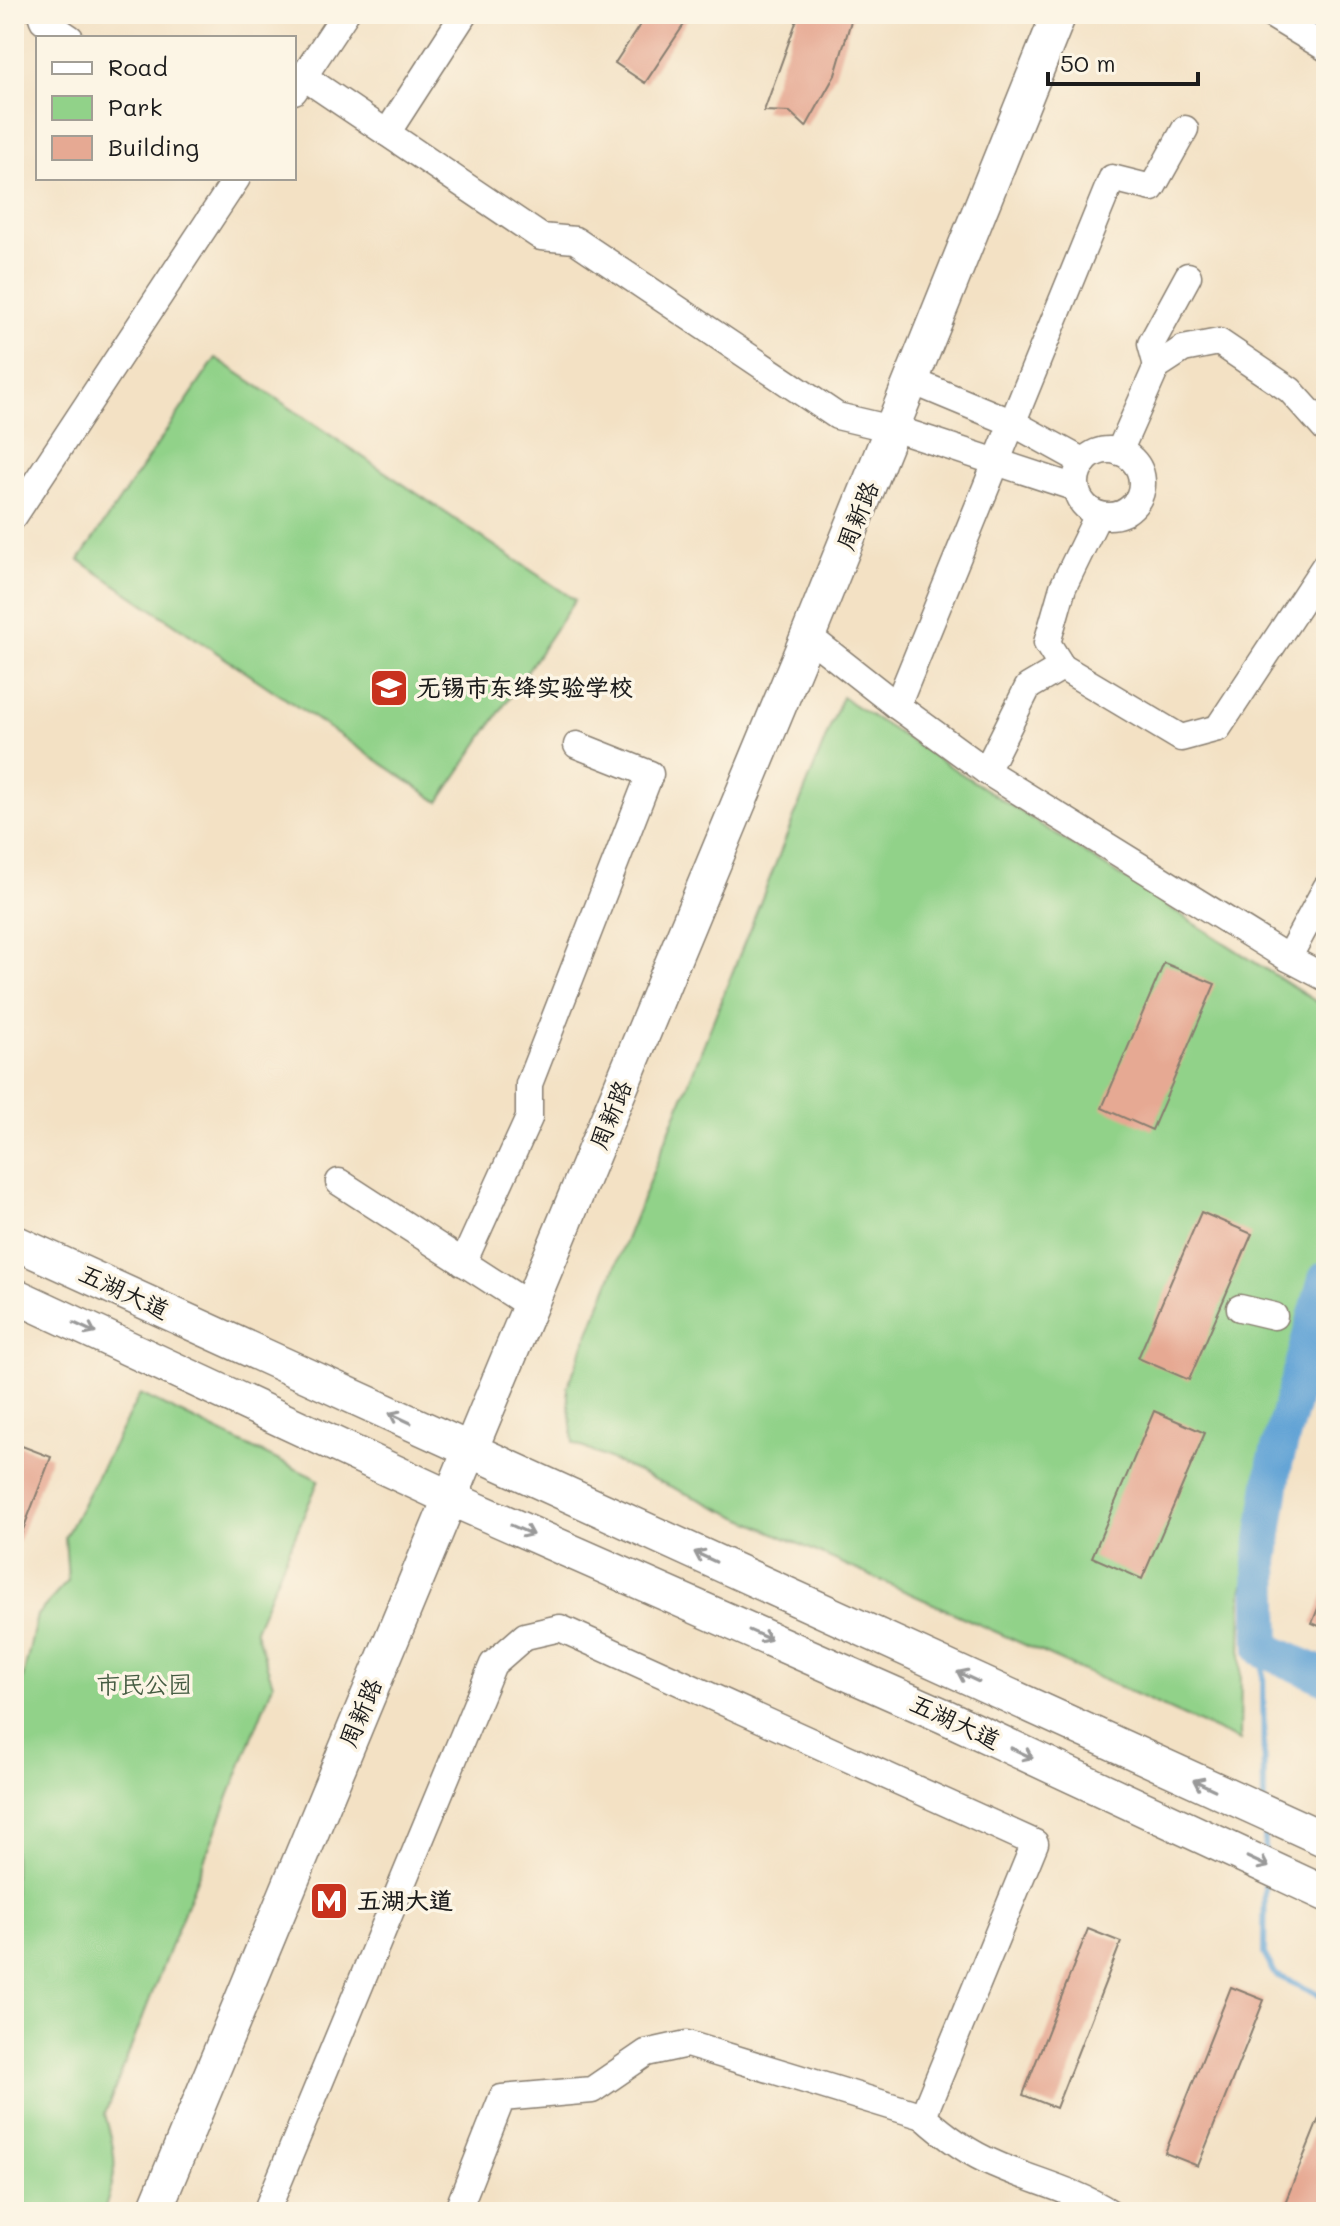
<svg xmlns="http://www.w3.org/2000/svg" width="1340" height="2226" font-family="Mali,'LXGW WenKai TC',sans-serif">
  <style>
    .green { fill: #91d289; stroke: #567752; stroke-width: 2 }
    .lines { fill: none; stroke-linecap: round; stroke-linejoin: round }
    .stream { stroke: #63a4d6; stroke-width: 6 }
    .river { stroke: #63a4d6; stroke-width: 36 }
    .building { fill: #e6a993 }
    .minor-casing { stroke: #887e70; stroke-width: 29 }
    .major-casing { stroke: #887e70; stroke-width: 37 }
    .minor { stroke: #fff; stroke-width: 26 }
    .major { stroke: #fff; stroke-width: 34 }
    .oneway { stroke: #999 }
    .labels { text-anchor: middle; stroke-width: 7; stroke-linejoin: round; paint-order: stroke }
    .street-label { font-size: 24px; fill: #1c1c1c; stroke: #fcf5e5 }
    .poi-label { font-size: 24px; font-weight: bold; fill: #1c1c1c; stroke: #fcf5e5; text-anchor: start }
    .park-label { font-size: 24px; fill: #455c42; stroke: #fcf5e5 }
  </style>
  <rect width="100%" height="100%" fill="#fcf5e5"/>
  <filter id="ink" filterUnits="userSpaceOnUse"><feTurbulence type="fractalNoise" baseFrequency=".0125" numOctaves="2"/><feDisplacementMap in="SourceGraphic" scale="16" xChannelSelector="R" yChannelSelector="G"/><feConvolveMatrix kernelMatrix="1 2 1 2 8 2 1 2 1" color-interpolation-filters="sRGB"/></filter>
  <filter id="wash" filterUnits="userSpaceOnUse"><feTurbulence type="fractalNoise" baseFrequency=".006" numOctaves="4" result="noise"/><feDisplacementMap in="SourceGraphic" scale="32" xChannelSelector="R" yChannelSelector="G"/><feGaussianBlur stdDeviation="1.8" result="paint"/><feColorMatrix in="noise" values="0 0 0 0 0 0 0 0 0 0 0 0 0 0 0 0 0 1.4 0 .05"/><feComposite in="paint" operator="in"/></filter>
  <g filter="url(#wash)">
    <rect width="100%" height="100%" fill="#f3e1c4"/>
    <g class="green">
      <polygon points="216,358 575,600 439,802 79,560"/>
      <polygon points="842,697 1326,1008 1326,1288 1242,1592 1240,1741 573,1443 567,1388"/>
      <path d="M 140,1394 L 319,1480 L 255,1629 L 273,1684 L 105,2114 C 116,2156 120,2171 103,2212 L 41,2212 L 14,2201 L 14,1732 L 16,1709 L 37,1615 L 68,1581 L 65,1537 Z"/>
    </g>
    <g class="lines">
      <g class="stream">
        <polyline points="1263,1649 1264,1801"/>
        <polyline points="1265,1825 1265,1853"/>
        <polyline points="1265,1877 1264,1954 1276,1975 1326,1998"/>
      </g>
      <polyline class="river" points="1326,1279 1275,1463 1261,1561 1263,1649 1326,1677"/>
    </g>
    <g id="blocks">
      <g class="building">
        <polygon points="647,14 691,14 645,83 615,63"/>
        <polygon points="799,14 853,14 835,75 806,127 790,112 764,111"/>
        <polygon points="1164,963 1215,984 1152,1130 1102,1108"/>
        <polygon points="1201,1212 1252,1234 1189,1380 1138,1358"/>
        <polygon points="1154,1411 1205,1433 1142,1579 1092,1557"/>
        <polygon points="14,1443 51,1457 14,1553"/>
        <polygon points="1326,1589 1326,1629 1312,1623"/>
        <polygon points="1088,1929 1121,1942 1056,2108 1023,2095"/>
        <polygon points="1231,1987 1264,2000 1198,2166 1165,2153"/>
        <polygon points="1326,2101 1326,2196 1320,2212 1294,2212 1283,2208"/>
      </g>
    </g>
  </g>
  <g filter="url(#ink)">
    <use href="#blocks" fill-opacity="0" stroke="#887e70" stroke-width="2"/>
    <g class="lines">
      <g class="minor-casing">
        <g id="minor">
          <polyline points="41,14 43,20 70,38"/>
          <polyline points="1270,14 1326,48"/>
          <polyline points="304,77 541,237 575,240 837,416 905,432 1076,488"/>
          <polyline points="294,91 345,14"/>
          <polyline points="387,133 464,14"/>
          <polyline points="1157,366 1151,344 1188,276"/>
          <polyline points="912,381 1013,423 1084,462"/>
          <circle cx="1109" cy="483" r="33"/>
          <polyline points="1119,452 1157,366 1183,349 1219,342 1290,390 1326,430"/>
          <polyline points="14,516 237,178"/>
          <polyline points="808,636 897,706 986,771 1288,958 1326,888"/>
          <polyline points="1062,667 1047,643 1063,587 1098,515"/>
          <polyline points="897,706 1112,178 1152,188 1185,129"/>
          <polyline points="986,771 1028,687 1062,667 1181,738 1218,728 1326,564"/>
          <polyline points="1288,958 1326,978"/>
          <polyline points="339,1182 532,1307"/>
          <polyline points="463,1263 529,1118 529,1084 650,774 577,745"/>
          <polyline points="1240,1308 1274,1316"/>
          <path d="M 266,2212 L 493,1664 L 525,1636 L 560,1628 L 1035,1843 L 923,2116 C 945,2136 968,2153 995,2164 C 1033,2181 1074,2190 1109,2212"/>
          <polyline points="457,2212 502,2098 592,2090 646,2053 687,2044 923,2116"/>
        </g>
      </g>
      <g class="major-casing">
        <g id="major">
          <polyline points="14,1242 1326,1840"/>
          <polyline points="14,1295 461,1503 944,1716 1326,1894"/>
          <polyline points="154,2212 808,636 1059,14"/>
        </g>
      </g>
      <use href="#minor" class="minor"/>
      <use href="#major" class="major"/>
    </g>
    <defs><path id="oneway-shaft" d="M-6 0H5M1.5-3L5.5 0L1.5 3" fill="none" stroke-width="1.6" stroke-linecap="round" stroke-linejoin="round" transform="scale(2)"/></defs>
    <g class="oneway">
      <use href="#oneway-shaft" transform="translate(85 1328) rotate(25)"/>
      <use href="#oneway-shaft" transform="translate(400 1418) rotate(-155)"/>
      <use href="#oneway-shaft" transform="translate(522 1530) rotate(24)"/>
      <use href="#oneway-shaft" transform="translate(705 1557) rotate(-155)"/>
      <use href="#oneway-shaft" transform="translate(760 1635) rotate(24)"/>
      <use href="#oneway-shaft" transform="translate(968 1677) rotate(-155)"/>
      <use href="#oneway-shaft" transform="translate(1022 1753) rotate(25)"/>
      <use href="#oneway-shaft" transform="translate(1204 1785) rotate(-155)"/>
      <use href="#oneway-shaft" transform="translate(1258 1862) rotate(25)"/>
    </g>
  </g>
  <defs>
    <g id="school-square" transform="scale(2)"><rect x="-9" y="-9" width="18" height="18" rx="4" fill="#c8321e" stroke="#fcf5e5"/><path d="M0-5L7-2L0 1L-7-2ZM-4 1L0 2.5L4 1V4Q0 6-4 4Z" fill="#fff"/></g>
    <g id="metro-square" transform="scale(2)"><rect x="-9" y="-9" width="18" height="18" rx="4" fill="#c8321e" stroke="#fcf5e5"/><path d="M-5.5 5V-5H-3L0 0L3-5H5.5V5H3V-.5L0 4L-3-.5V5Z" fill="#fff"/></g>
  </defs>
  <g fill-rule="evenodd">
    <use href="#school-square" x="389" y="688"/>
    <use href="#metro-square" x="329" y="1901"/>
  </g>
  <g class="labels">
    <g class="street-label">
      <text transform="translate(858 516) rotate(-68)" y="8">周新路</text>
      <text transform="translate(611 1115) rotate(-68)" y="8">周新路</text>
      <text transform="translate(124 1292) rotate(25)" y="8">五湖大道</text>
      <text transform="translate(361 1713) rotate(-67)" y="8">周新路</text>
      <text transform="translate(955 1722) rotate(25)" y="8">五湖大道</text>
    </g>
    <g class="poi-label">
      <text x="417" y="696">无锡市东绛实验学校</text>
      <text x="357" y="1909">五湖大道</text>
    </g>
    <g class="park-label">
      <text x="144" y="1693">市民公园</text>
    </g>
  </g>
  <rect width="1340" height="2226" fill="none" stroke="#fcf5e5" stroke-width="48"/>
  <rect x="36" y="36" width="260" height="144" fill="#fcf5e5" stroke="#a29e95" stroke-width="2"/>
  <rect x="52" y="62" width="40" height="12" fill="#ffffff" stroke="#a29e95" stroke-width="2"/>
  <text x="108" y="76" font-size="24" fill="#1c1c1c">Road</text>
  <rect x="52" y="96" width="40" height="24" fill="#91d289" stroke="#a29e95" stroke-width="2"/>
  <text x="108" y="116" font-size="24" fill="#1c1c1c">Park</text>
  <rect x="52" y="136" width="40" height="24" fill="#e6a993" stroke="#a29e95" stroke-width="2"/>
  <text x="108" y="156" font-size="24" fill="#1c1c1c">Building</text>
  <path d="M1048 72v12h150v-12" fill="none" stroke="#1c1c1c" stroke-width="4"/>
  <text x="1060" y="72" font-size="24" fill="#1c1c1c" stroke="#fcf5e5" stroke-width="6" paint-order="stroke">50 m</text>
</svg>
